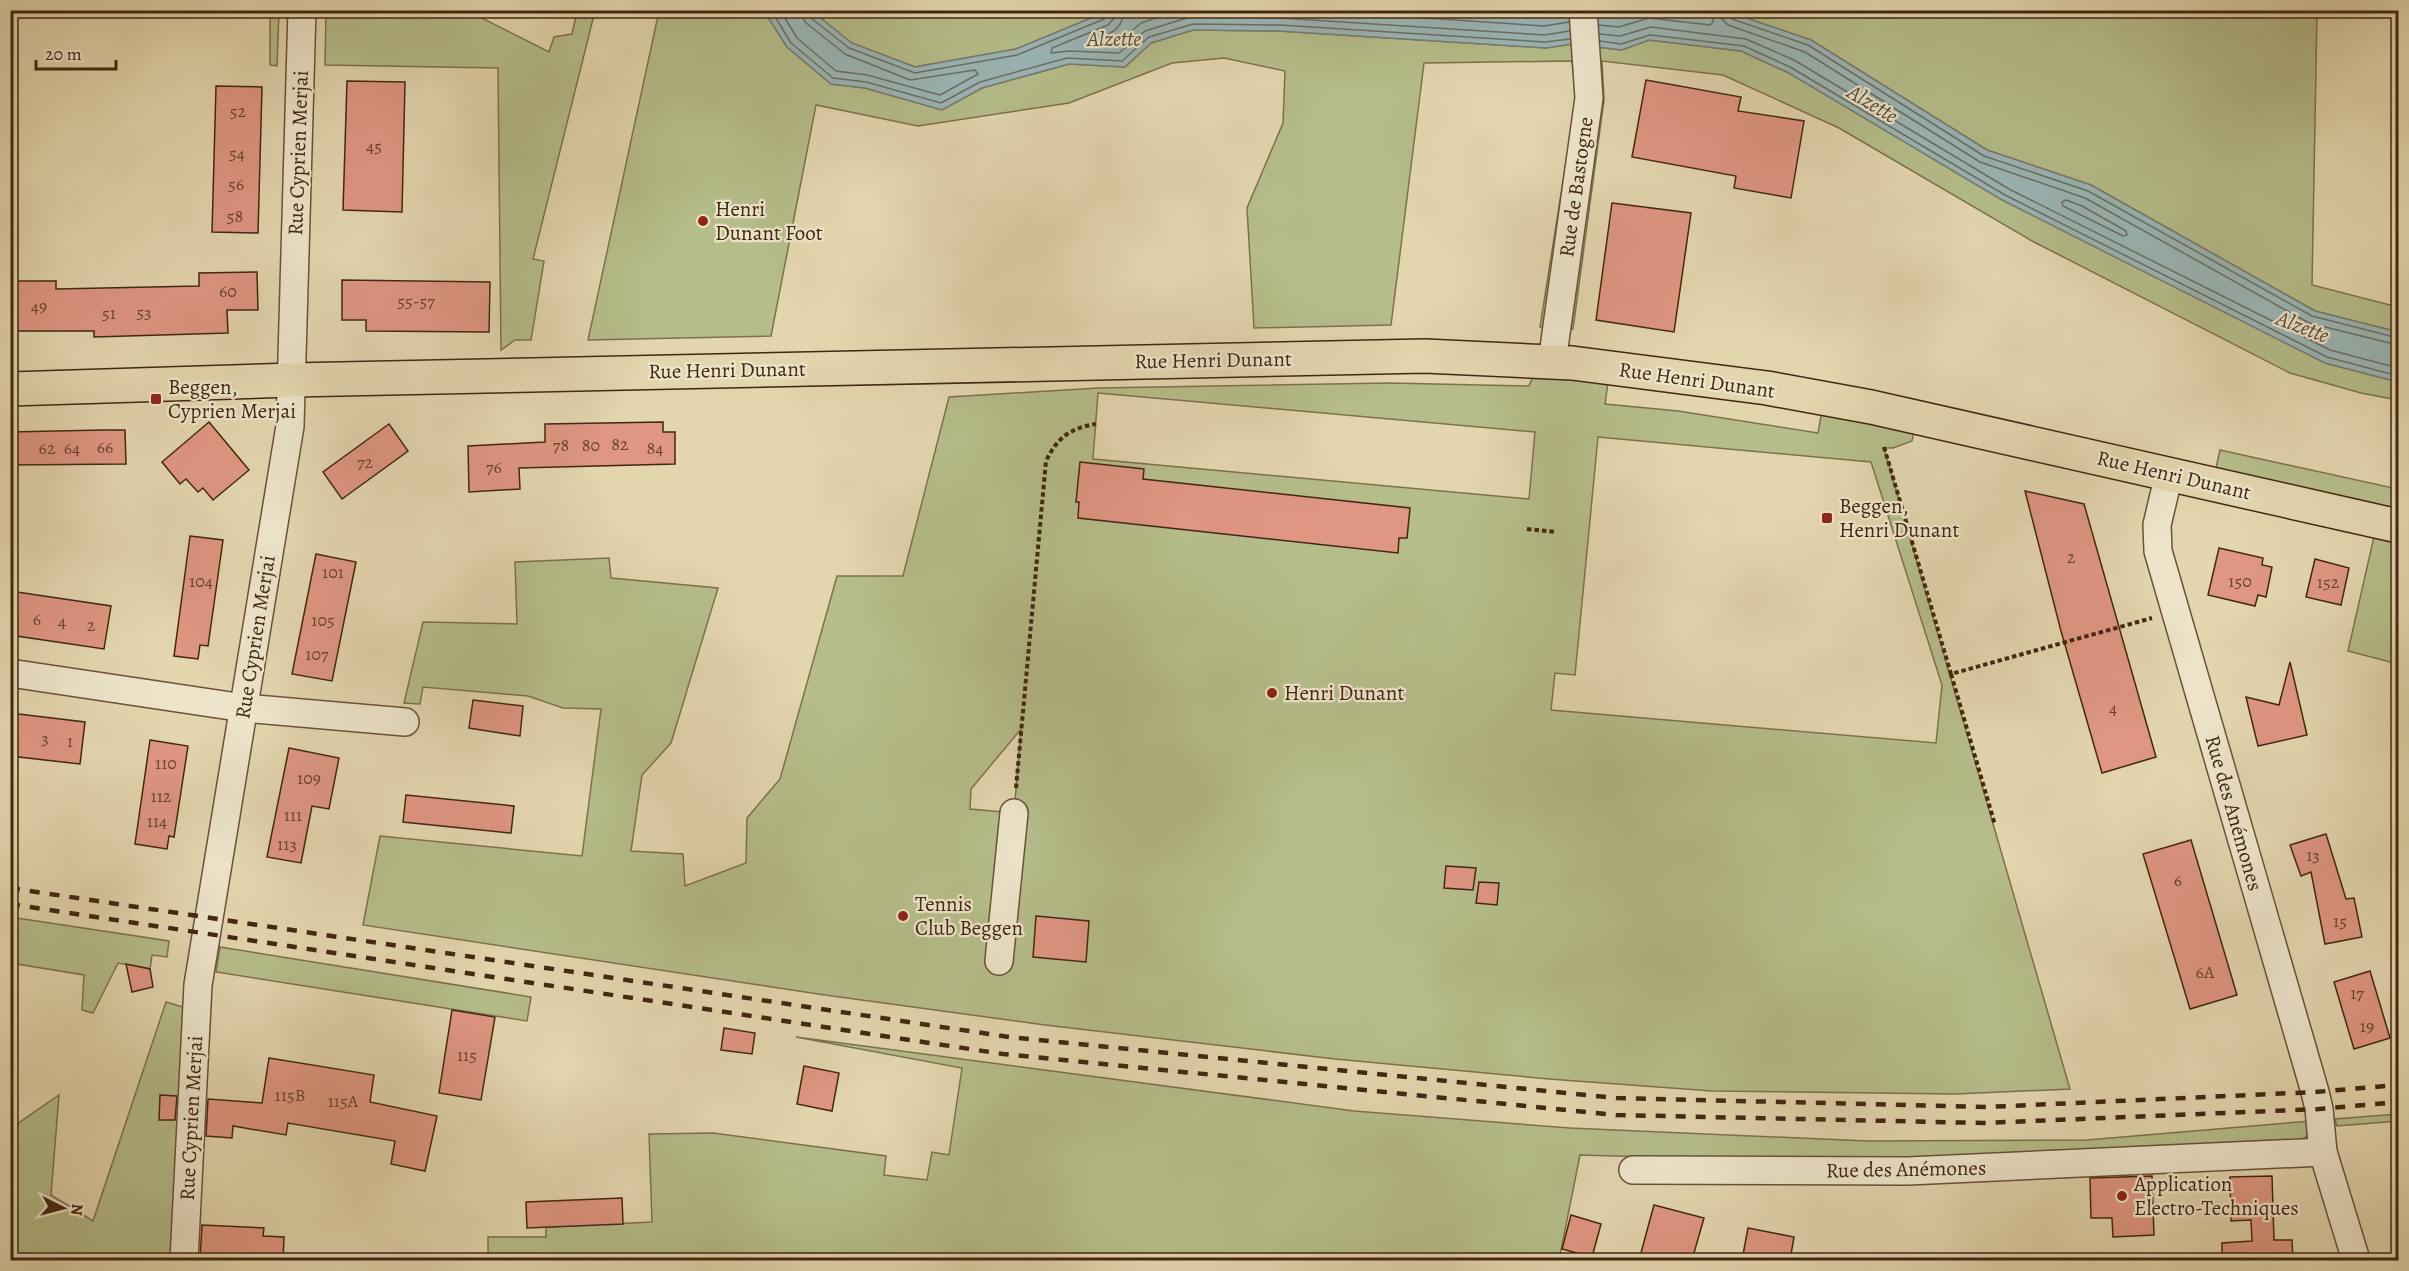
<svg xmlns="http://www.w3.org/2000/svg" width="2409" height="1271" font-family="Alegreya,serif">
  <style>
    .green { fill: #b5bd8a; stroke: #7c724e; stroke-width: 1.5; fill-rule: evenodd }
    .water { fill: #9ab6b6; stroke: #777d74; stroke-width: 1.5 }
    .lines { fill: none; stroke-linecap: round; stroke-linejoin: round }
    .shore { stroke: #6e6e64; stroke-width: 1.5 }
    .building { fill: #df9682; stroke: #422712; stroke-width: 1.5 }
    .minor-casing { stroke: #6a5239; stroke-width: 30 }
    .major-casing { stroke: #422712; stroke-width: 36 }
    .path { stroke: #422712; stroke-width: 4; stroke-dasharray: 4.5 3; stroke-linecap: butt }
    .minor { stroke: #ede4ca; stroke-width: 27 }
    .major { stroke: #e3d5ae; stroke-width: 33 }
    .rail { stroke: #422712; stroke-width: 4.5; stroke-dasharray: 10 10; stroke-linecap: butt }
    .poi-dot { fill: #8f2418; stroke: #ede4ca; stroke-width: 2 }
    .labels { text-anchor: middle; stroke-width: 4.5; stroke-linejoin: round; paint-order: stroke }
    .number-label { font-size: 18px; fill: #69432e }
    .street-label { font-size: 21px; fill: #422712; stroke: #ede4ca }
    .poi-label { font-size: 21px; fill: #422712; stroke: #ede4ca; text-anchor: start }
    .water-label { font-size: 22px; font-style: italic; fill: #584b3b; stroke: #ede4ca }
  </style>
  <rect width="100%" height="100%" fill="#e3d5ae"/>
  <filter id="stains"><feTurbulence type="fractalNoise" baseFrequency=".00333" numOctaves="4"/><feColorMatrix values="0 0 0 0 .2 0 0 0 0 .09 0 0 0 0 .02 0 0 0 .5 -.17"/></filter>
  <radialGradient id="worn" r=".72"><stop offset=".6" stop-color="#630" stop-opacity="0"/><stop offset="1" stop-color="#630" stop-opacity=".3"/></radialGradient>
  <g class="green">
    <polygon points="764,10 787,47 831,84 865,88 942,110 982,88 1069,64 1125,67 1151,43 1193,30 1279,31 1546,48 1572,44 1621,50 1649,40 1741,51 1787,72 2325,363 2398,382 2398,400 2361,393 2290,373 2034,242 1839,128 1723,75 1602,61 1604,100 1573,329 1540,327 1576,99 1572,61 1424,63 1391,325 1254,328 1247,208 1283,123 1285,71 1224,58 1172,63 1069,103 918,126 816,105 771,336 588,340 659,11"/>
    <polygon points="270,11 279,11 277,66 270,65"/>
    <polygon points="326,11 468,11 549,52 554,37 572,34 577,11 595,11 533,259 544,261 531,340 515,340 501,350 498,68 325,65"/>
    <polygon points="812,11 1108,11 1016,49 915,67 851,43"/>
    <polygon points="1726,11 2317,11 2312,285 2398,307 2398,332 2315,311 2091,185 1987,150 1811,40"/>
    <path d="M 1539,362 L 1610,368 L 1605,404 L 1678,411 L 1818,433 L 1824,399 L 1917,418 L 1912,441 L 1893,448 L 1884,448 L 2070,1089 L 1955,1094 L 1712,1091 L 1549,1079 L 1335,1059 L 1045,1025 L 825,995 L 363,925 L 380,836 L 582,856 L 601,709 L 563,708 L 528,696 L 423,687 L 420,704 L 404,703 L 423,622 L 517,624 L 515,562 L 609,558 L 611,578 L 718,588 L 671,743 L 642,775 L 631,851 L 683,854 L 685,886 L 746,863 L 747,818 L 780,779 L 837,576 L 903,576 L 949,397 L 1098,388 L 1390,383 L 1529,386 ZM 1098,393 L 1535,432 L 1529,499 L 1093,459 ZM 1598,437 L 1871,462 L 1942,685 L 1936,743 L 1551,710 L 1555,673 L 1575,675 ZM 1021,729 L 1014,813 L 970,809 L 971,789 Z"/>
    <polygon points="2220,450 2398,489 2398,664 2348,651 2381,506 2216,468"/>
    <polygon points="10,917 169,941 167,957 152,955 150,969 118,963 93,1013 82,1010 84,975 11,963"/>
    <polygon points="220,947 531,997 527,1021 216,972"/>
    <polygon points="166,1002 183,1007 172,1260 11,1260 10,1129 59,1095 51,1195 93,1221"/>
    <polygon points="796,1037 1354,1111 1570,1128 1867,1141 2087,1140 2311,1121 2308,1135 2298,1142 1863,1163 1580,1155 1559,1260 488,1260 488,1237 546,1237 546,1227 652,1222 649,1134 713,1133 886,1156 884,1175 927,1180 932,1152 949,1155 962,1068"/>
    <polygon points="2398,1114 2398,1121 2337,1126 2335,1119"/>
  </g>
  <polygon class="water" points="764,11 812,11 852,43 915,67 1016,49 1108,11 1726,11 1811,40 1987,150 2091,185 2315,311 2398,332 2398,382 2325,363 2002,200 1787,72 1741,51 1649,40 1622,50 1572,44 1546,48 1279,31 1193,30 1151,43 1125,67 1069,64 982,88 942,110 865,88 831,84 787,47"/>
  <g class="lines">
    <g class="shore">
      <polyline points="771,10 791,43 833,78 866,82 941,103 980,82 1067,58 1122,61 1149,37 1193,24 1280,25 1545,42 1570,39"/>
      <polyline points="780,10 797,38 836,71 867,75 940,95 978,74 975,70 910,80 845,54 805,22 801,10"/>
      <polyline points="809,10 811,18 849,48 915,73 1017,55 1104,19 1108,10"/>
      <polyline points="1115,10 1114,18 1108,25 1052,48 1051,53 1069,51 1119,53 1145,31 1193,16 1280,18 1545,35 1569,31"/>
      <path d="M 1124,10 C 1123,27 1114,32 1100,38 L 1100,43 L 1116,44 L 1141,23 L 1179,10"/>
      <polyline points="1305,10 1544,26 1569,22"/>
      <polyline points="1720,10 1722,19 1728,25 1805,52 1980,162 2085,198 2309,323 2398,345"/>
      <polyline points="1728,10 1728,16 1732,19 1808,45 1984,156 2088,191 2312,316 2398,338"/>
      <polyline points="1599,25 1619,27 1649,18 1710,25 1713,22 1711,10"/>
      <polyline points="1600,34 1620,36 1651,27 1746,39 1794,60 2009,189 2330,350 2398,368"/>
      <polyline points="1600,41 1621,44 1650,35 1744,46 1790,67 2005,195 2327,357 2398,376"/>
      <polygon points="2066,200 2082,206 2126,231 2127,235 2123,236 2063,206 2062,202"/>
    </g>
  </g>
  <g class="building">
    <polygon points="1646,80 1741,97 1738,111 1804,121 1791,198 1734,188 1736,176 1632,157"/>
    <polygon points="347,81 405,82 402,212 343,210"/>
    <polygon points="216,86 262,87 258,233 212,232"/>
    <polygon points="1612,203 1691,213 1674,332 1596,320"/>
    <polygon points="257,272 258,310 227,310 228,333 94,337 94,331 10,331 10,281 56,281 56,289 199,286 199,273"/>
    <polygon points="342,280 490,282 489,332 366,331 366,320 342,320"/>
    <polygon points="209,422 249,470 213,500 203,488 198,492 186,479 180,484 162,462"/>
    <polygon points="663,422 663,432 675,432 675,464 519,468 520,489 469,492 468,446 545,442 545,424"/>
    <polygon points="389,424 408,451 342,499 323,472"/>
    <polygon points="103,430 125,430 126,464 10,465 10,432"/>
    <polygon points="1080,462 1144,469 1143,479 1410,508 1407,538 1399,538 1398,553 1078,518 1079,502 1076,502"/>
    <polygon points="2025,491 2084,504 2156,757 2102,773 2061,631"/>
    <polygon points="190,536 223,540 208,646 200,645 198,659 174,656"/>
    <polygon points="2219,548 2263,558 2262,565 2272,567 2266,597 2258,595 2255,606 2208,595"/>
    <polygon points="316,554 356,562 332,681 292,674"/>
    <polygon points="2315,559 2349,568 2341,605 2306,597"/>
    <polygon points="10,591 111,606 104,649 10,635"/>
    <polygon points="2290,662 2307,735 2258,746 2246,697 2279,705"/>
    <polygon points="473,700 523,706 520,736 469,728"/>
    <polygon points="10,713 85,722 80,764 10,756"/>
    <polygon points="150,740 188,746 174,837 169,836 167,849 135,844"/>
    <polygon points="289,748 339,758 329,809 312,806 301,863 267,857"/>
    <polygon points="406,795 514,806 511,833 403,822"/>
    <polygon points="2326,834 2346,899 2354,898 2362,937 2325,944 2311,872 2301,876 2290,845"/>
    <polygon points="2191,840 2237,995 2190,1009 2143,854"/>
    <polygon points="1446,866 1476,868 1473,890 1444,888"/>
    <polygon points="1479,882 1499,883 1497,905 1476,903"/>
    <polygon points="1036,916 1089,921 1086,962 1033,957"/>
    <polygon points="126,964 150,969 153,987 132,992"/>
    <polygon points="2370,971 2390,1038 2354,1049 2334,982"/>
    <polygon points="452,1010 495,1017 481,1100 439,1093"/>
    <polygon points="724,1028 755,1033 752,1054 721,1050"/>
    <polygon points="269,1058 374,1075 370,1102 437,1116 425,1171 391,1164 395,1141 288,1123 286,1135 233,1126 232,1138 206,1136 208,1099 262,1103"/>
    <polygon points="804,1066 839,1073 832,1111 797,1104"/>
    <polygon points="160,1095 177,1096 175,1120 159,1120"/>
    <polygon points="2152,1176 2154,1235 2113,1237 2112,1218 2091,1218 2090,1178"/>
    <polygon points="2272,1176 2274,1240 2292,1240 2293,1260 2222,1260 2222,1243 2252,1241 2251,1220 2231,1221 2230,1177"/>
    <polygon points="622,1198 623,1224 527,1228 526,1202"/>
    <polygon points="1654,1205 1704,1218 1692,1260 1639,1260"/>
    <polygon points="1571,1215 1601,1224 1592,1257 1562,1249"/>
    <polygon points="202,1225 264,1228 263,1236 284,1237 283,1260 200,1260"/>
    <polygon points="1748,1228 1794,1237 1790,1260 1742,1260"/>
  </g>
  <g class="lines">
    <g class="minor-casing">
      <g id="minor">
        <polyline points="1552,362 1589,98 1583,10"/>
        <polyline points="2169,474 2157,525 2158,551 2315,1092 2319,1109 2323,1152 2356,1260"/>
        <polyline points="10,673 244,708 405,722"/>
        <polyline points="999,961 1014,813"/>
        <polyline points="1633,1170 1908,1171 2323,1152"/>
        <polyline points="184,1260 198,985 290,426 302,10"/>
      </g>
    </g>
    <g class="major-casing">
      <polyline id="major" points="10,389 292,380 1425,356 1572,363 1767,388 1871,407 2398,526"/>
    </g>
    <g class="path">
      <polyline points="1884,447 1951,674 2152,618"/>
      <polyline points="1527,529 1556,532"/>
      <polyline points="1951,674 1995,825"/>
      <path d="M 1016,788 L 1046,461 C 1057,438 1070,428 1096,424"/>
    </g>
    <use href="#minor" class="minor"/>
    <use href="#major" class="major"/>
    <g class="rail">
      <polyline points="10,888 1009,1037 1617,1098 1987,1107 2315,1092 2398,1085"/>
      <polyline points="10,904 1003,1054 1616,1115 1984,1123 2319,1109 2398,1102"/>
    </g>
  </g>
  <g class="poi-dot">
    <circle cx="703" cy="221" r="6"/>
    <rect x="150" y="393" width="12" height="12" rx="3"/>
    <rect x="1821" y="512" width="12" height="12" rx="3"/>
    <circle cx="1272" cy="693" r="6"/>
    <circle cx="903" cy="916" r="6"/>
    <circle cx="2122" cy="1196" r="6"/>
  </g>
  <g class="labels">
    <g class="number-label">
      <text x="238" y="117">52</text>
      <text x="374" y="152">45</text>
      <text x="237" y="159">54</text>
      <text x="236" y="190">56</text>
      <text x="235" y="222">58</text>
      <text x="228" y="297">60</text>
      <text x="416" y="307">55-57</text>
      <text x="39" y="312">49</text>
      <text x="144" y="318">53</text>
      <text x="109" y="319">51</text>
      <text x="620" y="450">82</text>
      <text x="561" y="451">78</text>
      <text x="591" y="451">80</text>
      <text x="105" y="453">66</text>
      <text x="47" y="454">62</text>
      <text x="72" y="454">64</text>
      <text x="655" y="454">84</text>
      <text x="365" y="468">72</text>
      <text x="494" y="473">76</text>
      <text x="2071" y="563">2</text>
      <text x="333" y="578">101</text>
      <text x="201" y="587">104</text>
      <text x="2240" y="587">150</text>
      <text x="2328" y="588">152</text>
      <text x="37" y="625">6</text>
      <text x="323" y="626">105</text>
      <text x="62" y="627">4</text>
      <text x="91" y="631">2</text>
      <text x="317" y="660">107</text>
      <text x="2113" y="714">4</text>
      <text x="45" y="744">3</text>
      <text x="70" y="747">1</text>
      <text x="166" y="769">110</text>
      <text x="309" y="784">109</text>
      <text x="161" y="802">112</text>
      <text x="293" y="821">111</text>
      <text x="157" y="827">114</text>
      <text x="287" y="850">113</text>
      <text x="2313" y="861">13</text>
      <text x="2178" y="886">6</text>
      <text x="2340" y="927">15</text>
      <text x="2205" y="978">6A</text>
      <text x="2357" y="999">17</text>
      <text x="2367" y="1032">19</text>
      <text x="467" y="1061">115</text>
      <text x="290" y="1101">115B</text>
      <text x="343" y="1107">115A</text>
    </g>
    <g class="street-label">
      <text transform="translate(298 153) rotate(-88)" y="7">Rue Cyprien Merjai</text>
      <text transform="translate(1576 187) rotate(-82)" y="7">Rue de Bastogne</text>
      <text transform="translate(1213 360) rotate(-1)" y="7">Rue Henri Dunant</text>
      <text transform="translate(727 370) rotate(-1)" y="7">Rue Henri Dunant</text>
      <text transform="translate(1697 380) rotate(8)" y="7">Rue Henri Dunant</text>
      <text transform="translate(2174 475) rotate(13)" y="7">Rue Henri Dunant</text>
      <text transform="translate(255 637) rotate(-81)" y="7">Rue Cyprien Merjai</text>
      <text transform="translate(2234 813) rotate(74)" y="7">Rue des Anémones</text>
      <text transform="translate(191 1118) rotate(-87)" y="7">Rue Cyprien Merjai</text>
      <text transform="translate(1906 1169) rotate(-1)" y="7">Rue des Anémones</text>
    </g>
    <g class="poi-label">
      <text x="715" y="216">Henri<tspan x="715" dy="24">Dunant Foot</tspan></text>
      <text x="168" y="394">Beggen,<tspan x="168" dy="24">Cyprien Merjai</tspan></text>
      <text x="1839" y="513">Beggen,<tspan x="1839" dy="24">Henri Dunant</tspan></text>
      <text x="1284" y="700">Henri Dunant</text>
      <text x="915" y="911">Tennis<tspan x="915" dy="24">Club Beggen</tspan></text>
      <text x="2134" y="1191">Application<tspan x="2134" dy="24">Electro-Techniques</tspan></text>
    </g>
    <g class="water-label">
      <text x="1114" y="46">Alzette</text>
      <text transform="translate(1873 103) rotate(31)" y="8">Alzette</text>
      <text transform="translate(2303 326) rotate(21)" y="8">Alzette</text>
    </g>
  </g>
  <rect width="2409" height="1271" fill="none" stroke="#e3d5ae" stroke-width="36"/>
  <rect x="12" y="12" width="2385" height="1247" fill="none" stroke="#422712" stroke-width="3"/>
  <rect x="18" y="18" width="2373" height="1235" fill="none" stroke="#422712" stroke-width="1.5"/>
  <g transform="translate(63 1208) rotate(96)" stroke="#ede4ca" stroke-width="4.5" paint-order="stroke">
  <path d="M0-4.5L10 22L0 15L-10 22Z" fill="#422712"/>
  <text y="-9" font-size="16" font-weight="bold" text-anchor="middle" fill="#422712">N</text>
  </g>
  <path d="M36 60v9h80v-9" fill="none" stroke="#422712" stroke-width="3"/>
  <text x="45" y="60" font-size="18" fill="#422712" stroke="#ede4ca" stroke-width="4.5" paint-order="stroke">20 m</text>
  <rect width="100%" height="100%" filter="url(#stains)"/>
  <rect width="100%" height="100%" fill="url(#worn)"/>
</svg>
